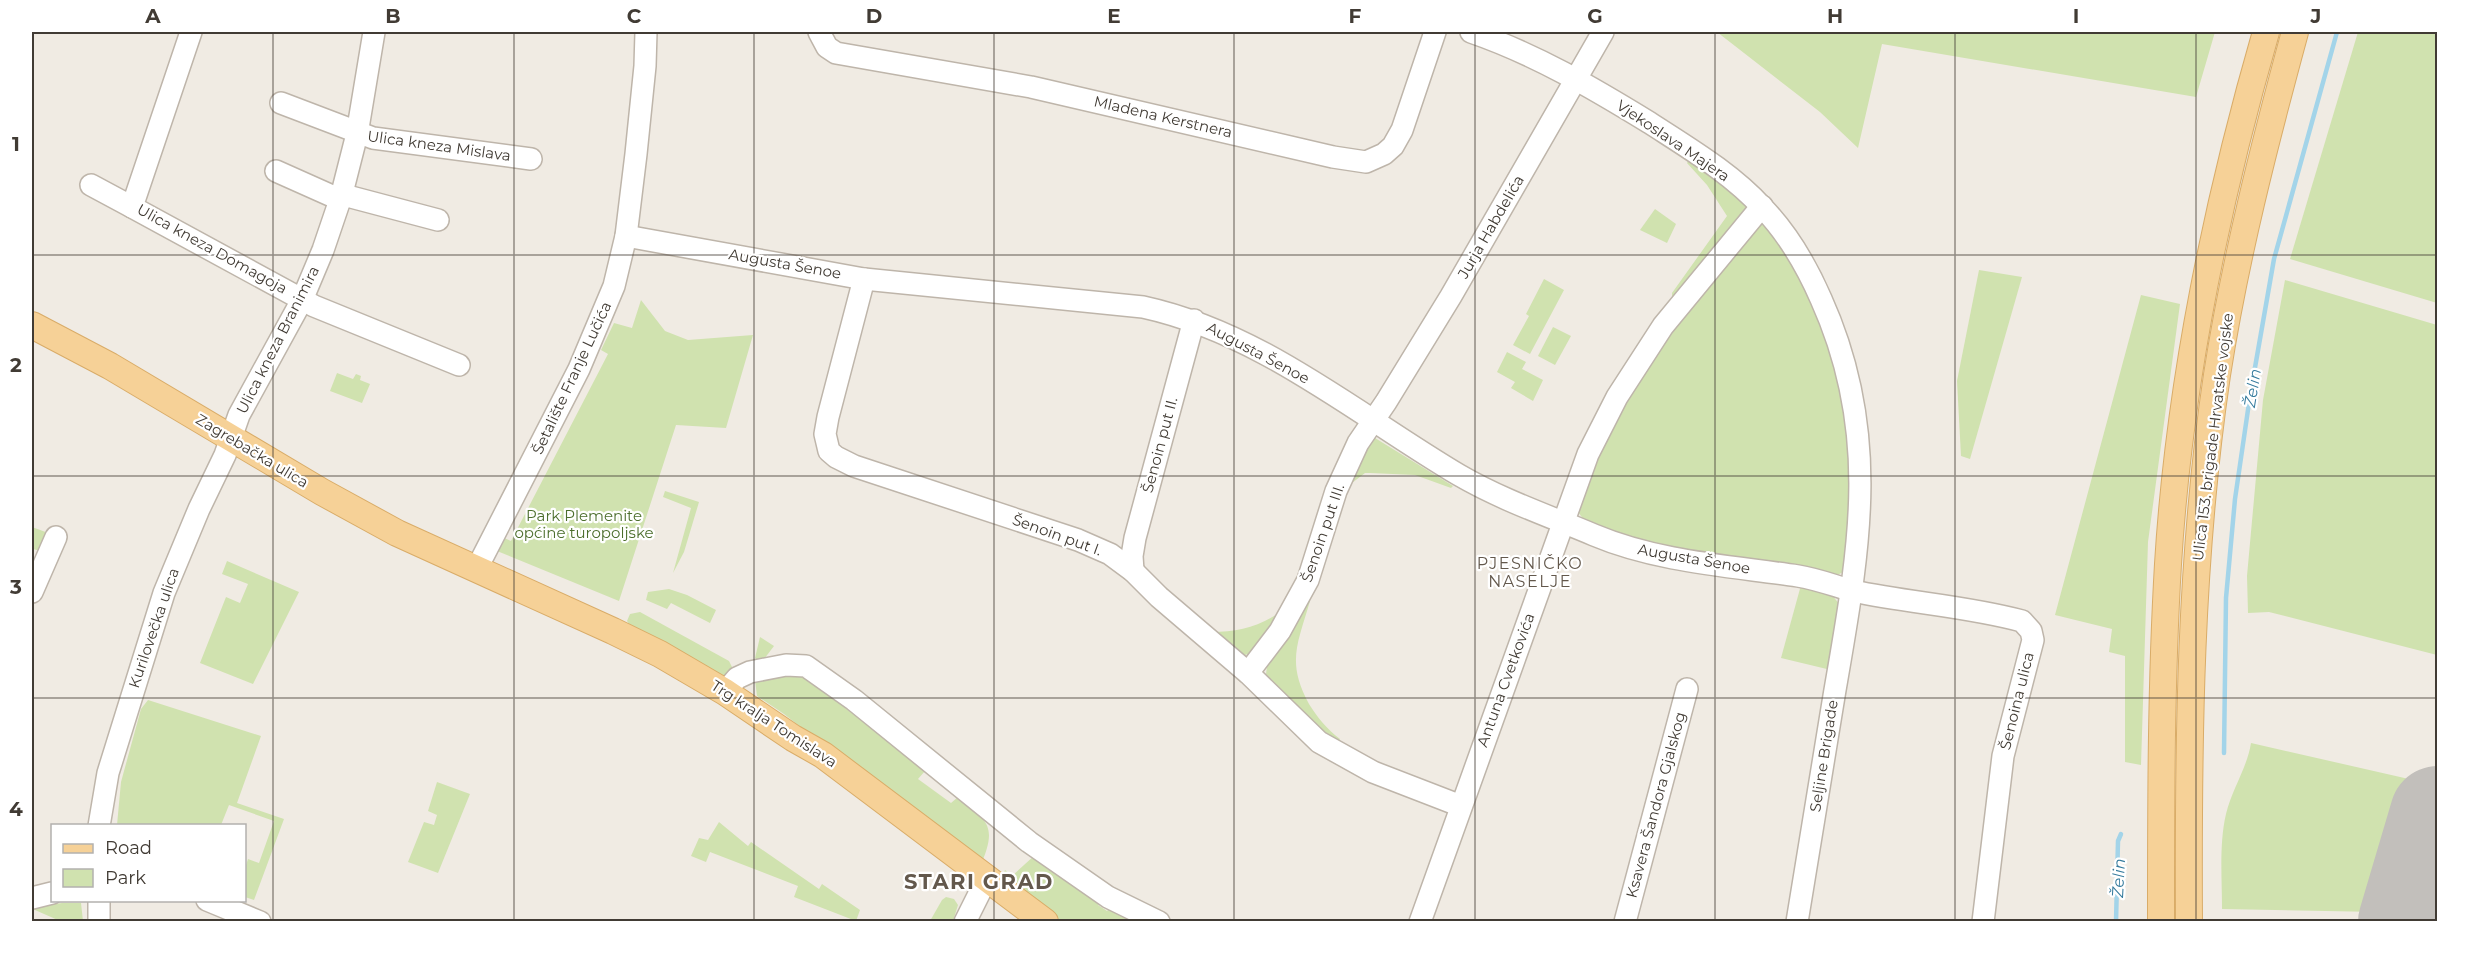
<svg xmlns="http://www.w3.org/2000/svg" width="2469" height="953" font-family="Montserrat,sans-serif">
  <style>
    .green { fill: #d0e2af }
    .lines { fill: none; stroke-linecap: round; stroke-linejoin: round }
    .stream { stroke: #a3d4e9; stroke-width: 4.5 }
    .runway { stroke: #c2bfbb; stroke-width: 96 }
    .minor-casing { stroke: #beb5aa; stroke-width: 24 }
    .major-casing { stroke: #d9ac68; stroke-width: 28 }
    .minor { stroke: #fff; stroke-width: 21 }
    .major { stroke: #f6d197; stroke-width: 26 }
    .grid { fill: none; stroke: #413b34; stroke-width: 1.5; stroke-opacity: 0.55 }
    .labels { text-anchor: middle; stroke-width: 4.5; stroke-linejoin: round; paint-order: stroke }
    .street-label { font-size: 15px; fill: #413b34; stroke: #fff }
    .park-label { font-size: 15px; fill: #4c6e2d; stroke: #fff }
    .water-label { font-size: 16px; font-style: italic; fill: #357b9d; stroke: #fff }
    .neighbourhood-label { font-size: 16px; letter-spacing: 1.5px; fill: #63584c; stroke: #fff }
    .district-label { font-size: 21px; font-weight: bold; letter-spacing: 1.5px; fill: #63584c; stroke: #fff }
    .neatline { fill: none; stroke: #413b34; stroke-width: 2 }
    .grid-label { font-size: 20px; text-anchor: middle; font-weight: bold; fill: #413b34 }
  </style>
  <rect width="100%" height="100%" fill="#f0ebe3"/>
  <g class="green">
    <polygon points="1717,32 2215,32 2196,97 1882,44 1858,148 1820,112"/>
    <polygon points="2358,32 2437,33 2437,303 2290,259"/>
    <polygon points="1693,154 1747,206 1747,209 1677,299 1672,297 1672,293 1727,216 1707,185 1687,163"/>
    <polygon points="1655,209 1676,224 1667,243 1640,230"/>
    <polygon points="1761,220 1798,266 1838,368 1854,483 1843,572 1834,577 1646,545 1587,524 1578,512 1603,436 1657,348"/>
    <polygon points="1979,270 2022,277 1970,459 1961,456 1957,381"/>
    <polygon points="1544,279 1564,290 1530,354 1513,345 1529,316 1526,314"/>
    <polygon points="2285,280 2437,325 2437,655 2269,612 2248,613 2247,576 2263,400"/>
    <polygon points="2141,295 2180,304 2148,542 2141,765 2125,762 2125,656 2109,652 2112,629 2055,615"/>
    <polygon points="641,300 665,331 688,340 753,335 726,428 676,425 619,601 497,551 504,538 511,541 608,354 601,350 614,323 632,328"/>
    <polygon points="1553,327 1571,336 1555,365 1538,356"/>
    <polygon points="1507,352 1526,362 1522,369 1543,380 1533,401 1511,388 1515,382 1497,372"/>
    <polygon points="337,373 353,379 356,374 361,376 360,380 370,384 362,403 330,391"/>
    <polygon points="1375,438 1453,486 1451,488 1415,475 1370,473 1365,473 1348,486 1370,441"/>
    <polygon points="665,491 699,502 684,552 673,573 691,508 663,497"/>
    <polygon points="32,527 51,534 44,552 33,549 32,551"/>
    <polygon points="227,561 299,592 253,684 200,663 226,597 240,603 248,584 222,574"/>
    <polygon points="1801,585 1832,595 1840,605 1831,670 1781,658"/>
    <polygon points="669,589 687,595 716,610 710,623 671,603 667,609 646,600 648,592"/>
    <path d="M 1307,599 L 1310,601 C 1298,643 1286,662 1309,704 C 1317,717 1327,729 1340,739 L 1335,746 L 1266,674 L 1268,659 Z"/>
    <polygon points="640,612 729,661 734,671 730,675 720,676 629,624 627,621 630,614"/>
    <path d="M 1279,613 L 1254,652 L 1242,656 L 1211,632 C 1237,632 1257,627 1279,613 Z"/>
    <polygon points="760,637 774,646 761,663 755,658"/>
    <path d="M 785,676 L 802,676 L 810,680 L 925,771 L 918,779 L 951,803 L 958,797 C 990,822 997,827 980,867 L 784,714 L 757,696 L 755,680 Z"/>
    <polygon points="148,700 261,736 237,803 284,819 254,900 245,897 245,868 248,859 259,863 274,821 229,805 221,825 117,825 121,782 141,709"/>
    <path d="M 2251,743 L 2422,782 L 2378,912 L 2222,909 C 2222,878 2219,844 2226,814 C 2232,789 2247,768 2251,743 Z"/>
    <polygon points="437,782 470,794 438,873 408,862 424,822 434,825 437,815 428,811"/>
    <polygon points="719,822 748,846 751,842 819,889 822,884 860,910 856,921 794,897 798,886 710,852 706,862 691,856 699,838 708,840"/>
    <polygon points="1035,855 1101,901 1098,905 1107,911 1111,907 1136,921 1052,921 1002,877 1005,870 1012,876"/>
    <polygon points="946,897 954,899 958,905 953,921 930,921 942,900"/>
    <polygon points="62,903 81,903 83,921 60,921 35,910 34,907"/>
  </g>
  <g class="lines">
    <g class="stream">
      <polyline points="2224,753 2226,598 2235,499 2250,396 2274,259 2337,32"/>
      <polyline points="2116,922 2118,841 2121,834"/>
    </g>
    <polyline class="runway" points="2406,922 2438,814"/>
    <g class="minor-casing">
      <g id="minor">
        <polyline points="191,32 132,207 314,306 459,365"/>
        <polyline points="819,32 827,47 836,53 1031,87 1333,157 1366,162 1384,154 1393,146 1402,130 1435,32"/>
        <path d="M 1471,32 C 1535,54 1593,88 1650,123 C 1690,149 1731,173 1763,208 C 1788,234 1807,267 1821,299 C 1883,436 1858,555 1834,696 C 1822,771 1809,846 1797,922"/>
        <polyline points="281,103 373,138 531,159"/>
        <polyline points="276,171 332,196 351,197 438,220"/>
        <polyline points="91,185 132,207"/>
        <path d="M 626,236 L 864,279 L 1143,307 C 1262,333 1356,414 1459,475 C 1502,500 1549,516 1594,535 C 1658,562 1731,566 1798,576 C 1817,579 1835,586 1853,591 C 1909,603 1967,606 2022,621 L 2031,631 L 2033,640 L 2003,756 L 1983,922"/>
        <polyline points="864,279 828,417 825,434 829,451 836,457 854,466 1078,540 1110,554 1133,571 1159,597 1248,673 1319,742 1373,772 1461,806"/>
        <polyline points="476,570 579,369 614,286 626,236 636,154 645,66 646,32"/>
        <polyline points="1133,571 1132,556 1135,538 1194,320"/>
        <polyline points="32,592 56,537"/>
        <polyline points="1248,673 1280,631 1308,580 1336,491 1358,443 1386,402 1451,296 1603,32"/>
        <polyline points="725,692 737,678 750,672 786,665 806,666 854,700 1029,842 1108,897 1159,922"/>
        <polyline points="99,826 108,773 164,593 199,509 225,455 239,415 302,300 323,250 341,197 357,134 374,32"/>
        <polyline points="32,898 52,893"/>
        <polyline points="207,900 260,922"/>
        <polyline points="99,922 99,900"/>
        <polyline points="965,922 987,878"/>
        <polyline points="1420,922 1588,454 1617,397 1663,326 1762,206"/>
        <polyline points="1625,922 1687,689"/>
      </g>
    </g>
    <g class="major-casing">
      <g id="major">
        <polyline points="32,325 110,366 322,492 397,533 613,631 660,654 725,692 793,738 823,755 1045,922"/>
        <path d="M 2161,922 C 2161,803 2161,683 2168,564 C 2179,384 2216,205 2266,32"/>
        <path d="M 2189,922 C 2188,739 2190,556 2217,375 C 2235,259 2264,146 2295,32"/>
      </g>
    </g>
    <use href="#minor" class="minor"/>
    <use href="#major" class="major"/>
  </g>
  <path class="grid" d="M 273,32 L 273,922M 514,32 L 514,922M 754,32 L 754,922M 994,32 L 994,922M 1234,32 L 1234,922M 1475,32 L 1475,922M 1715,32 L 1715,922M 1955,32 L 1955,922M 2196,32 L 2196,922M 32,255 L 2438,255M 32,476 L 2438,476M 32,698 L 2438,698"/>
  <g class="labels">
    <g class="street-label">
      <text transform="translate(1163 117) rotate(13)" y="5">Mladena Kerstnera</text>
      <text transform="translate(1673 141) rotate(34)" y="5">Vjekoslava Majera</text>
      <text transform="translate(439 146) rotate(8)" y="5">Ulica kneza Mislava</text>
      <text transform="translate(1491 227) rotate(-60)" y="5">Jurja Habdelića</text>
      <text transform="translate(212 249) rotate(29)" y="5">Ulica kneza Domagoja</text>
      <text transform="translate(785 264) rotate(10)" y="5">Augusta Šenoe</text>
      <text transform="translate(278 340) rotate(-63)" y="5">Ulica kneza Branimira</text>
      <text transform="translate(1258 353) rotate(28)" y="5">Augusta Šenoe</text>
      <text transform="translate(572 378) rotate(-65)" y="5">Šetalište Franje Lučića</text>
      <text transform="translate(2213 437) rotate(-83)" y="5">Ulica 153. brigade Hrvatske vojske</text>
      <text transform="translate(1160 445) rotate(-75)" y="5">Šenoin put II.</text>
      <text transform="translate(252 451) rotate(31)" y="5">Zagrebačka ulica</text>
      <text transform="translate(1323 533) rotate(-71)" y="5">Šenoin put III.</text>
      <text transform="translate(1057 535) rotate(20)" y="5">Šenoin put I.</text>
      <text transform="translate(1694 559) rotate(10)" y="5">Augusta Šenoe</text>
      <text transform="translate(154 628) rotate(-71)" y="5">Kurilovečka ulica</text>
      <text transform="translate(1506 680) rotate(-70)" y="5">Antuna Cvetkovića</text>
      <text transform="translate(2017 701) rotate(-76)" y="5">Šenoina ulica</text>
      <text transform="translate(774 724) rotate(33)" y="5">Trg kralja Tomislava</text>
      <text transform="translate(1824 756) rotate(-81)" y="5">Seljine Brigade</text>
      <text transform="translate(1656 805) rotate(-75)" y="5">Ksavera Šandora Gjalskog</text>
    </g>
    <g class="park-label">
      <text x="584" y="521">Park Plemenite<tspan x="584" dy="17">općine turopoljske</tspan></text>
    </g>
    <g class="water-label">
      <text transform="translate(2252 388) rotate(-81)" y="6">Želin</text>
      <text transform="translate(2118 878) rotate(-87)" y="6">Želin</text>
    </g>
    <g class="neighbourhood-label">
      <text x="1530" y="569">PJESNIČKO<tspan x="1530" dy="18">NASELJE</tspan></text>
    </g>
    <g class="district-label">
      <text x="979" y="889">STARI GRAD</text>
    </g>
  </g>
  <rect width="2469" height="953" fill="none" stroke="#ffffff" stroke-width="66"/>
  <rect x="51" y="824" width="195" height="78" fill="#ffffff" stroke="#b3b1ae" stroke-width="1.5"/>
  <rect x="63" y="844" width="30" height="9" fill="#f6d197" stroke="#b3b1ae" stroke-width="1.5"/>
  <text x="105" y="854" font-size="18" fill="#413b34">Road</text>
  <rect x="63" y="869" width="30" height="18" fill="#d0e2af" stroke="#b3b1ae" stroke-width="1.5"/>
  <text x="105" y="884" font-size="18" fill="#413b34">Park</text>
  <rect x="33" y="33" width="2403" height="887" class="neatline"/>
  <g class="grid-label">
    <text x="153" y="23">A</text>
    <text x="393" y="23">B</text>
    <text x="634" y="23">C</text>
    <text x="874" y="23">D</text>
    <text x="1114" y="23">E</text>
    <text x="1355" y="23">F</text>
    <text x="1595" y="23">G</text>
    <text x="1835" y="23">H</text>
    <text x="2076" y="23">I</text>
    <text x="2316" y="23">J</text>
    <text x="16" y="151">1</text>
    <text x="16" y="372">2</text>
    <text x="16" y="594">3</text>
    <text x="16" y="816">4</text>
  </g>
</svg>
